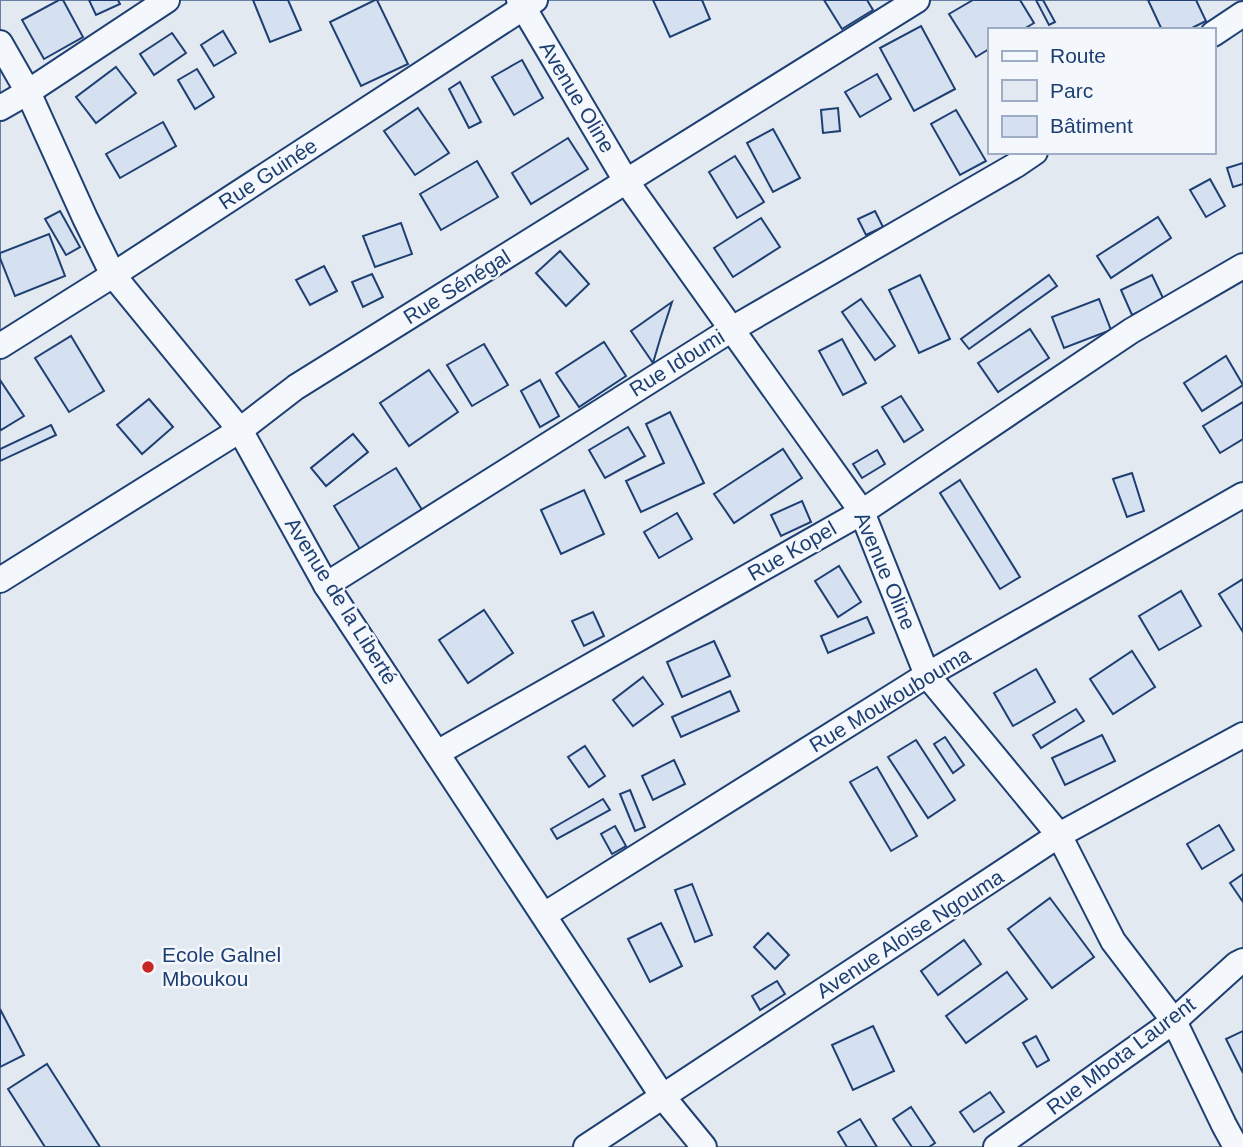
<svg xmlns="http://www.w3.org/2000/svg" width="1243" height="1147" font-family="Arial,sans-serif">
  <style>
    .green { fill: #e3e9f0; stroke: #687fa3; stroke-width: 2; fill-rule: evenodd }
    .building { fill: #d5e0f0; stroke: #1d3f73; stroke-width: 2 }
    .lines { fill: none; stroke-linecap: round; stroke-linejoin: round }
    .minor-casing { stroke: #1d3f73; stroke-width: 28 }
    .minor { stroke: #f4f7fb; stroke-width: 24 }
    .poi-dot { fill: #c62828; stroke: #f4f7fb; stroke-width: 2.5 }
    .labels { text-anchor: middle; stroke-width: 5; stroke-linejoin: round; paint-order: stroke }
    .street-label { font-size: 21px; fill: #1d3f73; stroke: #f4f7fb }
    .poi-label { font-size: 21px; fill: #1d3f73; stroke: #f4f7fb; text-anchor: start }
  </style>
  <rect width="100%" height="100%" fill="#f4f7fb"/>
  <path class="green" d="M 0,0 L 1243,0 L 1243,1147 L 0,1147 ZM 989,30 L 1213,30 L 1213,152 L 989,152 Z"/>
  <g class="building">
    <polygon points="59,0 63,0 83,37 44,59 22,20"/>
    <polygon points="89,0 118,0 120,4 96,15"/>
    <polygon points="253,0 288,0 301,30 270,42"/>
    <polygon points="375,0 377,0 408,64 361,86 330,22"/>
    <polygon points="653,0 702,0 710,19 670,37"/>
    <polygon points="824,0 867,0 873,10 842,29"/>
    <polygon points="973,0 1020,0 1034,23 1022,30 989,30 989,49 976,57 949,14"/>
    <polygon points="1036,0 1043,0 1055,22 1049,25"/>
    <polygon points="1148,0 1196,0 1206,21 1188,30 1162,30"/>
    <polygon points="921,26 955,89 914,111 880,48"/>
    <polygon points="223,31 236,53 214,66 201,45"/>
    <polygon points="172,33 186,53 154,75 140,54"/>
    <polygon points="522,60 543,98 514,115 492,77"/>
    <polygon points="116,67 136,93 96,123 76,97"/>
    <polygon points="197,69 214,97 195,109 178,80"/>
    <polygon points="877,74 891,99 860,117 845,92"/>
    <polygon points="460,82 481,122 469,128 449,89"/>
    <polygon points="418,108 449,153 415,175 384,131"/>
    <polygon points="838,108 840,131 823,133 821,110"/>
    <polygon points="956,110 986,161 960,175 931,124"/>
    <polygon points="163,122 176,146 120,178 106,154"/>
    <polygon points="773,129 800,178 773,192 747,143"/>
    <polygon points="568,138 588,169 531,204 512,173"/>
    <polygon points="735,156 764,202 737,218 709,172"/>
    <polygon points="477,161 498,197 441,230 420,194"/>
    <polygon points="1243,163 1243,184 1233,187 1227,168"/>
    <polygon points="1210,179 1225,206 1206,217 1190,190"/>
    <polygon points="60,211 80,247 66,255 45,219"/>
    <polygon points="875,211 883,227 866,235 858,219"/>
    <polygon points="1158,217 1171,238 1111,278 1097,256"/>
    <polygon points="761,218 780,247 733,277 714,248"/>
    <polygon points="401,223 412,254 375,267 363,236"/>
    <polygon points="49,234 65,276 15,296 0,258 0,253"/>
    <polygon points="560,251 589,284 566,306 536,273"/>
    <polygon points="324,266 337,291 310,305 296,280"/>
    <polygon points="372,274 383,297 363,307 352,282"/>
    <polygon points="920,275 950,339 919,353 889,290"/>
    <polygon points="1049,275 1057,286 969,349 961,339"/>
    <polygon points="1152,275 1164,300 1132,315 1121,290"/>
    <polygon points="861,299 895,346 875,360 842,312"/>
    <polygon points="1099,299 1111,330 1064,348 1052,317"/>
    <polygon points="672,302 661,336 653,363 631,331"/>
    <polygon points="1030,329 1049,358 998,392 978,363"/>
    <polygon points="71,336 104,391 69,412 35,358"/>
    <polygon points="842,339 866,383 843,395 819,351"/>
    <polygon points="604,342 626,376 579,407 556,373"/>
    <polygon points="484,344 508,385 472,406 447,365"/>
    <polygon points="1226,356 1243,385 1202,411 1184,383"/>
    <polygon points="429,370 458,412 409,446 380,403"/>
    <polygon points="0,380 24,416 1,430 0,428"/>
    <polygon points="540,380 559,416 540,427 521,391"/>
    <polygon points="901,396 923,430 904,442 882,407"/>
    <polygon points="149,399 173,427 142,454 117,425"/>
    <polygon points="1243,402 1243,439 1220,453 1203,426"/>
    <polygon points="670,412 704,483 641,512 626,481 664,463 646,424"/>
    <polygon points="51,425 56,435 0,461 0,449"/>
    <polygon points="628,427 645,456 605,478 589,450"/>
    <polygon points="353,434 368,452 326,486 311,468"/>
    <polygon points="783,449 802,478 734,523 714,494"/>
    <polygon points="877,450 885,464 862,478 853,464"/>
    <polygon points="396,468 424,513 361,551 334,506"/>
    <polygon points="1132,473 1144,511 1127,517 1113,479"/>
    <polygon points="960,480 1020,577 1000,589 940,493"/>
    <polygon points="584,490 604,534 561,554 541,510"/>
    <polygon points="802,501 811,522 781,536 771,515"/>
    <polygon points="677,513 692,539 659,558 644,532"/>
    <polygon points="839,566 861,602 838,617 815,581"/>
    <polygon points="1243,579 1243,632 1219,594"/>
    <polygon points="1181,591 1201,626 1159,650 1139,616"/>
    <polygon points="484,610 513,653 468,683 439,640"/>
    <polygon points="593,612 604,636 584,646 572,621"/>
    <polygon points="867,617 874,633 828,653 821,636"/>
    <polygon points="714,641 730,676 682,697 667,662"/>
    <polygon points="1132,651 1155,687 1113,714 1090,679"/>
    <polygon points="1036,669 1055,702 1013,726 994,693"/>
    <polygon points="643,677 663,704 633,726 613,700"/>
    <polygon points="730,691 739,711 681,737 672,717"/>
    <polygon points="1076,709 1084,721 1041,748 1033,735"/>
    <polygon points="1102,735 1115,761 1065,785 1052,758"/>
    <polygon points="945,737 964,765 953,773 934,744"/>
    <polygon points="916,740 955,800 928,818 888,757"/>
    <polygon points="585,746 605,776 589,787 568,757"/>
    <polygon points="674,760 685,784 653,800 642,776"/>
    <polygon points="877,767 917,836 891,851 850,782"/>
    <polygon points="630,790 645,827 635,831 620,794"/>
    <polygon points="603,799 610,810 557,839 551,829"/>
    <polygon points="1219,825 1234,850 1202,869 1187,844"/>
    <polygon points="615,826 626,846 612,854 601,834"/>
    <polygon points="1243,874 1243,902 1230,883"/>
    <polygon points="692,884 712,935 695,942 675,890"/>
    <polygon points="1050,898 1094,957 1052,988 1008,929"/>
    <polygon points="661,923 682,966 650,982 628,939"/>
    <polygon points="768,933 789,955 775,969 754,947"/>
    <polygon points="964,940 981,964 938,995 921,971"/>
    <polygon points="1007,972 1027,999 966,1043 946,1016"/>
    <polygon points="777,981 785,994 760,1010 752,996"/>
    <polygon points="0,1009 24,1055 0,1067"/>
    <polygon points="873,1026 894,1071 853,1090 832,1045"/>
    <polygon points="1243,1031 1243,1073 1226,1039"/>
    <polygon points="1036,1036 1049,1060 1037,1067 1023,1043"/>
    <polygon points="47,1064 100,1147 45,1147 8,1089"/>
    <polygon points="990,1092 1004,1112 974,1132 960,1112"/>
    <polygon points="911,1107 935,1143 929,1147 912,1147 893,1119"/>
    <polygon points="860,1119 877,1147 847,1147 838,1132"/>
  </g>
  <g class="lines">
    <g class="minor-casing">
      <g id="minor">
        <polyline points="519,0 626,181 862,512 927,675 1059,835 1113,941 1174,1021 1224,1125 1236,1147"/>
        <polyline points="1213,34 1243,14"/>
        <polyline points="0,43 28,92 85,218 113,275 240,430 326,585 663,1097 704,1147"/>
        <polyline points="0,108 28,92 167,0"/>
        <polyline points="0,346 113,275 535,0"/>
        <polyline points="0,580 240,430 296,387 917,0"/>
        <polyline points="326,585 732,329 1016,165 1035,152"/>
        <polyline points="437,753 862,512 1131,331 1243,266"/>
        <polyline points="544,915 927,675 1243,495"/>
        <polyline points="586,1147 1059,835 1243,735"/>
        <polyline points="996,1147 1174,1021 1237,964 1243,961"/>
      </g>
    </g>
    <use href="#minor" class="minor"/>
  </g>
  <circle class="poi-dot" cx="148" cy="967" r="7"/>
  <g class="labels">
    <g class="street-label">
      <text transform="translate(577 97) rotate(59)" y="7">Avenue Oline</text>
      <text transform="translate(268 174) rotate(-33)" y="7">Rue Guinée</text>
      <text transform="translate(457 287) rotate(-32)" y="7">Rue Sénégal</text>
      <text transform="translate(677 363) rotate(-32)" y="7">Rue Idoumi</text>
      <text transform="translate(792 551) rotate(-30)" y="7">Rue Kopel</text>
      <text transform="translate(885 571) rotate(67)" y="7">Avenue Oline</text>
      <text transform="translate(341 601) rotate(58)" y="7">Avenue de la Liberté</text>
      <text transform="translate(890 700) rotate(-31)" y="7">Rue Moukoubouma</text>
      <text transform="translate(910 934) rotate(-33)" y="7">Avenue Aloise Ngouma</text>
      <text transform="translate(1121 1056) rotate(-37)" y="7">Rue Mbota Laurent</text>
    </g>
    <g class="poi-label">
      <text x="162" y="962">Ecole Galnel<tspan x="162" dy="24">Mboukou</tspan></text>
    </g>
  </g>
  <rect x="988" y="28" width="228" height="126" fill="#f4f7fb" stroke="#9eadc5" stroke-width="2"/>
  <rect x="1002" y="51" width="35" height="10" fill="#f4f7fb" stroke="#9eadc5" stroke-width="2"/>
  <text x="1050" y="63" font-size="21" fill="#1d3f73">Route</text>
  <rect x="1002" y="80" width="35" height="21" fill="#e3e9f0" stroke="#9eadc5" stroke-width="2"/>
  <text x="1050" y="98" font-size="21" fill="#1d3f73">Parc</text>
  <rect x="1002" y="116" width="35" height="21" fill="#d5e0f0" stroke="#9eadc5" stroke-width="2"/>
  <text x="1050" y="133" font-size="21" fill="#1d3f73">Bâtiment</text>
</svg>
